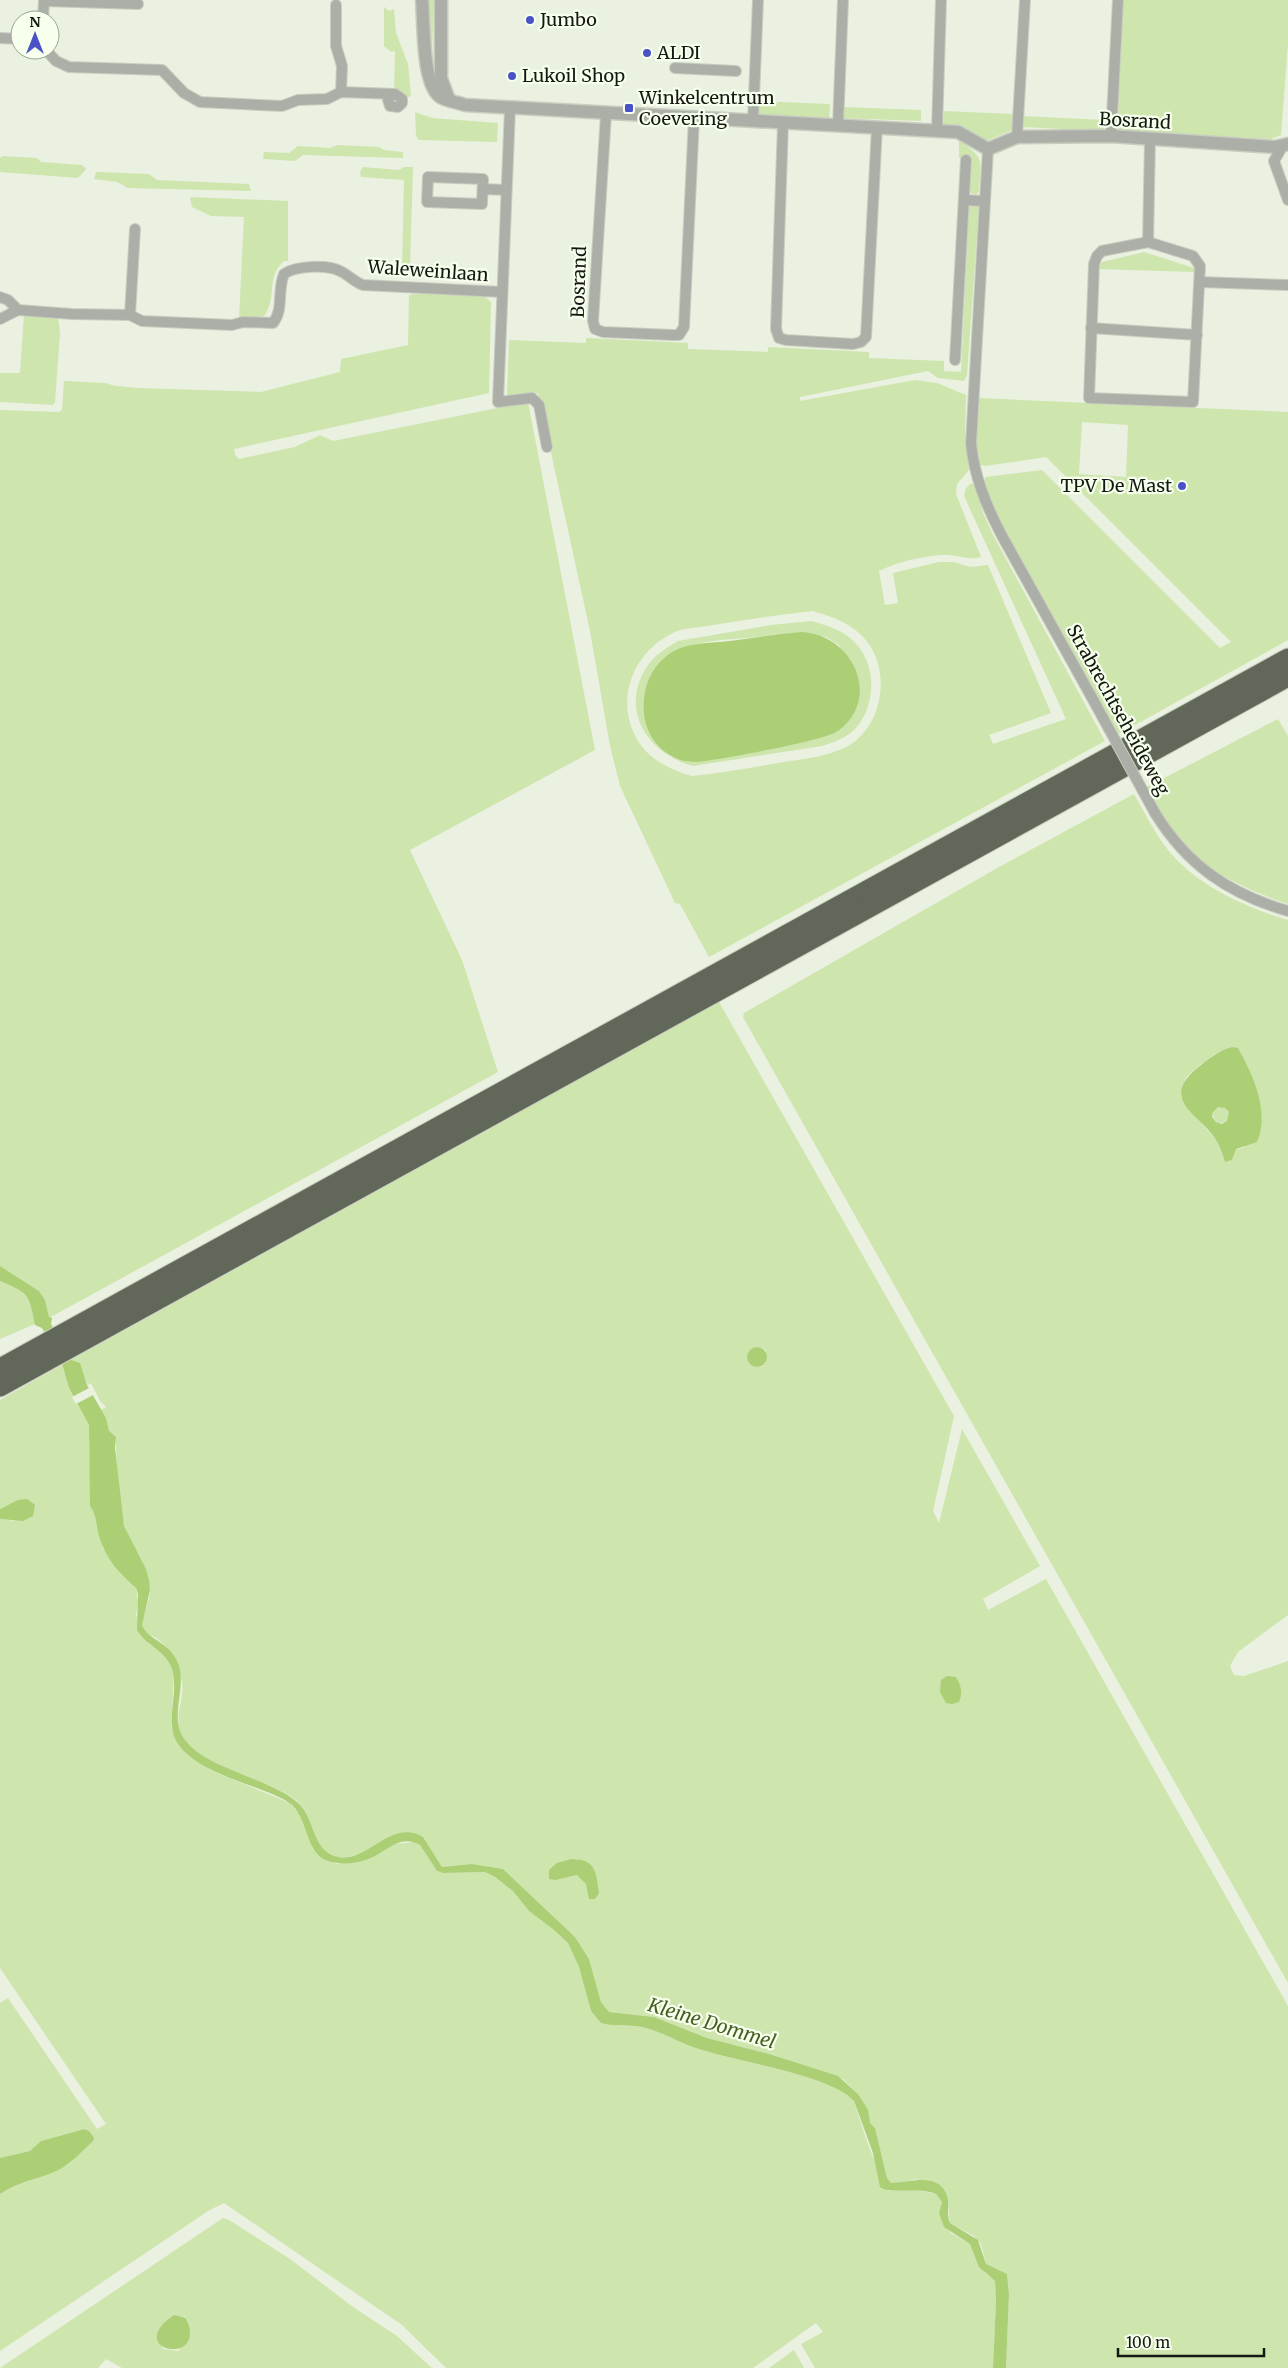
<svg xmlns="http://www.w3.org/2000/svg" width="1288" height="2368" font-family="Merriweather,serif">
  <style>
    .green { fill: #cee5ae; fill-rule: evenodd }
    .water { fill: #acce75; fill-rule: evenodd }
    .pier { fill: #eaf1e0 }
    .lines { fill: none; stroke-linecap: round; stroke-linejoin: round }
    .minor-casing { stroke: #c8cebf; stroke-width: 12 }
    .tertiary-casing { stroke: #c8cebf; stroke-width: 15 }
    .motorway-casing { stroke: #c8cebf; stroke-width: 21 }
    .minor { stroke: #acafa8; stroke-width: 10 }
    .tertiary { stroke: #acafa8; stroke-width: 12 }
    .motorway { stroke: #626859; stroke-width: 19 }
    .minor-bridge-casing { stroke: #c8cebf; stroke-width: 12; stroke-linecap: butt }
    .minor-bridge { stroke: #acafa8; stroke-width: 10 }
    .poi-dot { fill: #4952c7; stroke: #f7ffed; stroke-width: 2 }
    .labels { text-anchor: middle; stroke-width: 4.5; stroke-linejoin: round; paint-order: stroke }
    .poi-label { font-size: 18px; fill: #151812; stroke: #f7ffed; text-anchor: start }
    .street-label { font-size: 18px; fill: #151812; stroke: #f7ffed }
    .water-label { font-size: 19px; font-style: italic; fill: #485e20; stroke: #f7ffed }
  </style>
  <rect width="100%" height="100%" fill="#eaf1e0"/>
  <g class="green">
    <polygon points="426,0 434,0 432,51 430,53"/>
    <polygon points="1122,0 1288,0 1288,44 1281,135 1271,139 1121,131 1115,127"/>
    <polygon points="384,7 389,11 394,9 396,33 408,64 411,96 405,99 402,92 394,90 395,51 391,52 384,46"/>
    <polygon points="758,101 830,104 829,119 757,115"/>
    <polygon points="843,107 921,110 921,121 842,118"/>
    <polygon points="944,111 1013,114 1012,130 986,141 961,125 943,125"/>
    <polygon points="415,112 432,118 498,123 497,142 419,140 416,136"/>
    <polygon points="1022,116 1104,120 1104,131 1021,127"/>
    <path d="M 959,140 C 986,159 981,161 979,191 L 976,195 L 969,192 L 971,159 L 959,158 Z"/>
    <polygon points="337,145 379,147 384,150 403,152 403,158 303,155 295,161 263,159 264,152 289,153 298,146 330,148"/>
    <polygon points="3,156 37,158 41,162 82,165 86,169 78,178 0,172 0,158"/>
    <polygon points="363,167 399,170 404,167 413,167 410,268 402,269 404,180 361,177 360,172"/>
    <polygon points="96,172 149,174 157,180 249,184 251,191 128,188 117,182 94,179"/>
    <path d="M 190,197 L 288,201 L 288,261 L 284,261 C 265,278 278,297 264,316 L 239,319 L 244,217 L 211,216 L 192,207 Z"/>
    <path d="M 972,203 L 978,204 L 979,207 L 967,375 L 964,381 L 938,378 L 928,371 L 800,397 L 800,401 L 915,380 L 937,383 L 966,395 L 965,433 L 969,470 L 957,484 L 956,494 L 981,557 C 968,561 957,554 943,555 C 921,556 898,562 879,571 L 885,605 L 898,603 L 893,573 L 939,562 L 954,562 L 970,567 L 988,565 L 1051,713 L 989,735 L 993,744 L 1066,719 L 964,496 C 965,489 968,483 975,483 L 983,513 L 993,535 L 1105,741 L 709,957 L 680,904 L 675,903 L 620,786 L 610,746 L 590,631 L 538,393 L 517,398 L 507,394 L 509,340 L 586,343 L 586,338 L 688,343 L 688,349 L 768,352 L 768,347 L 869,352 L 869,358 L 944,361 L 944,371 L 961,372 L 969,207 ZM 813,611 C 833,617 851,623 865,639 C 892,670 883,726 848,746 C 827,757 802,759 778,763 C 750,768 721,773 692,776 C 674,771 656,763 643,748 C 612,709 629,654 673,633 C 682,628 696,628 707,626 C 742,620 777,615 813,611 Z"/>
    <polygon points="1144,252 1194,268 1195,272 1097,269 1102,262"/>
    <polygon points="427,292 484,296 491,302 489,393 234,449 235,455 239,459 295,447 320,435 333,441 528,402 595,750 410,850 462,960 498,1072 49,1318 45,1300 39,1291 0,1266 0,410 59,412 62,410 64,381 105,383 116,386 138,388 261,392 340,372 341,359 408,345 409,295"/>
    <polygon points="24,315 58,317 60,333 55,402 53,405 0,402 0,373 20,373"/>
    <path d="M 978,398 L 1288,412 L 1288,640 L 1117,735 L 998,520 L 985,484 L 985,477 L 1042,470 L 1220,648 L 1231,642 L 1046,457 L 985,466 L 980,465 L 976,439 ZM 1082,422 L 1128,425 L 1126,477 L 1079,474 Z"/>
    <path d="M 812,621 C 829,626 846,631 858,646 C 877,669 875,706 856,728 C 847,738 834,742 822,746 L 693,766 C 649,754 619,712 646,668 C 653,656 666,648 678,641 L 771,625 ZM 794,633 L 826,637 L 839,645 L 859,690 L 853,714 L 837,732 L 672,757 C 654,744 642,724 643,702 C 643,694 646,687 649,680 C 673,628 747,644 794,633 Z"/>
    <path d="M 1278,719 L 1288,736 L 1288,904 C 1253,892 1206,872 1182,843 C 1167,826 1158,806 1147,787 Z"/>
    <path d="M 1134,794 C 1144,811 1153,830 1165,846 C 1193,884 1244,907 1288,920 L 1288,1615 L 1238,1652 L 1230,1666 L 1234,1675 L 1244,1676 L 1288,1661 L 1288,1983 L 743,1017 L 744,1013 L 999,867 ZM 1232,1047 L 1238,1049 C 1251,1071 1257,1093 1262,1118 L 1243,1148 L 1236,1149 L 1232,1160 L 1225,1161 L 1218,1142 L 1189,1110 L 1181,1097 C 1182,1092 1183,1083 1186,1078 C 1194,1068 1220,1049 1232,1047 Z"/>
    <path d="M 719,1002 L 954,1416 L 933,1511 L 939,1523 L 962,1429 L 1040,1566 L 983,1599 L 988,1610 L 1046,1579 L 1288,2006 L 1288,2368 L 1006,2368 L 1009,2294 L 1007,2274 L 990,2267 L 986,2264 L 981,2244 L 974,2236 L 950,2223 L 948,2202 L 916,2179 L 901,2183 L 891,2183 L 887,2178 L 875,2128 L 870,2123 L 858,2094 L 843,2079 L 769,2054 L 707,2038 L 654,2017 L 609,2012 L 601,2002 L 589,1959 L 575,1937 L 503,1869 L 472,1864 L 442,1867 L 423,1837 C 397,1821 365,1863 337,1857 C 311,1852 316,1817 297,1801 C 266,1776 204,1770 183,1737 C 170,1717 189,1695 180,1674 C 176,1665 169,1648 161,1642 C 154,1635 145,1635 142,1625 C 143,1612 151,1600 150,1588 C 148,1565 133,1548 125,1528 C 121,1519 115,1450 116,1440 L 109,1432 L 106,1418 L 101,1410 L 106,1407 L 100,1401 L 91,1383 L 88,1385 L 81,1369 L 71,1360 ZM 760,1347 L 766,1350 L 766,1363 L 761,1367 L 748,1362 L 748,1352 ZM 571,1859 L 579,1859 L 595,1899 C 588,1891 587,1880 577,1875 L 556,1880 L 564,1861 Z"/>
    <circle cx="1221" cy="1115" r="8"/>
    <path d="M 0,1281 C 26,1293 32,1294 35,1324 L 0,1339 Z"/>
    <path d="M 62,1365 L 69,1388 L 89,1425 L 89,1460 L 99,1535 L 103,1548 L 136,1588 L 138,1602 L 136,1615 L 149,1644 L 165,1656 L 171,1664 L 174,1674 L 171,1727 L 178,1745 L 186,1753 L 212,1771 L 290,1803 L 303,1819 L 313,1849 L 337,1864 L 383,1850 L 393,1844 L 415,1842 L 420,1845 L 437,1871 L 443,1873 L 485,1872 L 495,1877 L 513,1891 L 529,1911 L 554,1930 L 568,1943 L 579,1967 L 591,2011 L 601,2023 C 614,2027 629,2024 642,2027 C 663,2032 679,2043 699,2049 C 734,2061 831,2075 854,2101 C 863,2132 874,2162 888,2191 L 912,2189 L 936,2194 L 942,2202 L 939,2213 L 951,2233 L 970,2244 L 985,2273 L 995,2281 L 996,2301 L 993,2368 L 815,2368 L 801,2344 L 823,2332 L 816,2323 L 753,2368 L 446,2368 L 402,2325 L 224,2203 L 208,2211 L 0,2351 L 0,2194 C 22,2179 58,2176 74,2159 C 80,2152 84,2139 89,2131 L 84,2129 L 72,2132 L 41,2141 L 30,2151 L 0,2158 L 0,2003 L 8,1998 L 97,2129 L 106,2124 L 0,1968 L 0,1519 L 15,1521 L 8,1505 L 0,1509 L 0,1400 Z"/>
    <path d="M 223,2218 L 229,2220 L 290,2259 L 353,2307 L 397,2336 L 432,2368 L 122,2368 L 106,2359 L 98,2368 L 0,2368 ZM 185,2316 L 188,2321 L 179,2351 L 163,2349 L 157,2335 Z"/>
    <polygon points="794,2350 804,2368 769,2368"/>
  </g>
  <g class="water">
    <path d="M 802,632 C 854,635 882,699 838,731 C 824,741 718,760 696,762 C 690,761 683,762 678,759 C 632,741 633,674 674,651 C 691,642 712,643 730,641 C 754,638 778,634 802,632 Z"/>
    <path d="M 1232,1047 L 1238,1048 C 1253,1075 1270,1112 1257,1142 L 1236,1149 L 1232,1160 L 1225,1162 C 1223,1156 1221,1149 1218,1143 C 1204,1116 1158,1102 1196,1069 C 1206,1061 1219,1050 1232,1047 ZM 1218,1107 L 1225,1108 L 1229,1112 L 1227,1121 L 1222,1124 L 1216,1122 L 1212,1117 L 1213,1112 Z"/>
    <path d="M 0,1266 L 39,1291 L 45,1300 L 49,1317 L 52,1318 L 51,1324 L 71,1360 L 80,1363 L 87,1385 L 106,1418 L 109,1431 L 116,1437 L 115,1448 L 124,1526 L 146,1569 L 149,1580 L 150,1590 L 142,1625 C 148,1641 172,1642 179,1666 C 186,1689 170,1716 183,1737 C 203,1769 266,1776 297,1802 C 316,1817 311,1852 338,1857 C 368,1863 391,1818 423,1837 L 442,1867 L 472,1864 L 503,1869 L 575,1937 L 589,1959 L 601,2002 L 609,2012 L 654,2017 L 707,2038 L 769,2054 L 838,2076 L 858,2094 L 868,2110 L 870,2123 L 875,2128 L 887,2178 L 891,2183 C 910,2183 938,2171 947,2196 C 950,2205 946,2214 950,2223 L 978,2240 L 986,2264 L 1007,2274 L 1009,2294 L 1006,2368 L 993,2368 L 996,2301 L 995,2281 L 979,2267 L 970,2244 L 944,2227 L 939,2213 L 942,2202 L 936,2194 C 919,2186 889,2195 880,2187 L 873,2153 L 854,2101 C 831,2075 734,2061 699,2049 C 679,2043 663,2032 642,2027 C 629,2024 614,2027 601,2023 L 591,2011 L 579,1967 L 568,1943 L 554,1930 L 529,1911 L 513,1891 L 495,1877 L 485,1872 L 443,1873 L 437,1871 L 420,1845 C 399,1833 386,1853 368,1859 C 355,1864 341,1865 328,1861 C 305,1853 309,1821 292,1805 C 284,1798 272,1794 262,1790 C 236,1780 208,1772 187,1754 C 159,1731 179,1702 173,1672 C 169,1652 147,1647 137,1630 L 138,1594 L 136,1588 C 118,1572 106,1559 99,1536 C 96,1525 97,1515 90,1506 L 89,1425 L 69,1388 L 62,1364 L 42,1328 L 35,1325 C 29,1294 30,1294 0,1281 Z"/>
    <circle cx="757" cy="1357" r="10"/>
    <polygon points="27,1499 35,1505 33,1516 23,1521 0,1519 0,1509 18,1500"/>
    <path d="M 947,1676 L 956,1677 C 961,1686 963,1692 959,1702 L 952,1704 L 946,1703 L 940,1692 L 941,1680 Z"/>
    <path d="M 571,1859 C 596,1859 596,1872 599,1893 L 595,1899 L 589,1899 L 586,1884 L 577,1875 L 556,1880 L 549,1879 L 549,1870 L 557,1863 Z"/>
    <path d="M 84,2129 L 89,2131 L 94,2138 L 93,2141 C 81,2152 69,2166 54,2172 C 35,2180 17,2182 0,2194 L 0,2158 L 30,2151 L 41,2141 Z"/>
    <path d="M 174,2315 L 186,2318 C 209,2368 121,2351 174,2315 Z"/>
  </g>
  <polygon class="pier" points="91,1387 95,1394 76,1404 72,1397"/>
  <g class="lines">
    <g class="minor-casing">
      <g id="minor">
        <polyline points="44,1 138,4"/>
        <polyline points="336,5 336,46 342,66 341,92"/>
        <polyline points="43,20 44,0"/>
        <polyline points="0,38 20,39"/>
        <polyline points="46,50 56,61 69,67 162,70 184,93 200,102 282,106 298,100 327,99 341,92 395,94 402,99 402,103 398,107 390,106 388,100 391,95"/>
        <polyline points="675,68 736,71"/>
        <polyline points="510,109 498,402 532,398 539,405 547,447"/>
        <polyline points="606,114 593,321 595,329 603,332 673,335 679,335 684,327 694,118"/>
        <polyline points="753,121 758,0"/>
        <polyline points="783,123 776,329 779,338 786,340 853,344 861,342 866,337 877,127"/>
        <polyline points="838,125 843,0"/>
        <polyline points="937,130 941,0"/>
        <polyline points="1111,136 1118,0"/>
        <polyline points="1017,137 1025,0"/>
        <polyline points="1282,147 1274,161 1288,200"/>
        <path d="M 988,149 L 971,443 C 974,476 986,505 1001,534 L 1091,696"/>
        <polygon points="428,177 483,179 482,204 427,202"/>
        <polyline points="483,189 506,190"/>
        <polyline points="964,200 984,201"/>
        <polygon points="1148,242 1193,256 1200,266 1193,402 1089,398 1094,264 1097,256 1102,251"/>
        <polyline points="1148,242 1150,139"/>
        <polyline points="1200,282 1288,285"/>
        <path d="M 0,297 L 8,300 L 18,310 L 72,314 L 130,315 L 142,321 L 232,325 L 243,322 L 273,323 C 284,310 277,290 284,274 C 295,266 327,264 340,271 C 349,275 354,282 363,285 L 502,292"/>
        <polyline points="130,315 135,229"/>
        <polyline points="0,319 18,310"/>
        <polyline points="1091,328 1197,335"/>
        <polyline points="955,360 966,160"/>
        <path d="M 1155,813 C 1187,865 1229,894 1288,911"/>
      </g>
    </g>
    <g class="tertiary-casing">
      <g id="tertiary">
        <path d="M 422,0 C 424,22 422,82 439,96 C 445,101 457,102 465,105 L 958,132 L 988,149 L 1017,137 L 1111,136 L 1275,147 L 1288,144"/>
        <polyline points="441,0 441,78 449,100"/>
      </g>
    </g>
    <g class="motorway-casing">
      <g id="motorway">
        <polyline points="0,1368 1288,658"/>
        <polyline points="0,1387 1288,677"/>
      </g>
    </g>
    <use href="#minor" class="minor"/>
    <use href="#tertiary" class="tertiary"/>
    <use href="#motorway" class="motorway"/>
    <g class="minor-bridge-casing">
      <polyline id="minor-bridge" points="1091,696 1155,813"/>
    </g>
    <use href="#minor-bridge" class="minor-bridge"/>
  </g>
  <g class="poi-dot">
    <circle cx="530" cy="20" r="5"/>
    <circle cx="647" cy="53" r="5"/>
    <circle cx="512" cy="76" r="5"/>
    <rect x="624" y="103" width="10" height="10" rx="2.5"/>
    <circle cx="1182" cy="486" r="5"/>
  </g>
  <g class="labels">
    <g class="poi-label">
      <text x="540" y="26">Jumbo</text>
      <text x="657" y="59">ALDI</text>
      <text x="522" y="82">Lukoil Shop</text>
      <text x="639" y="104">Winkelcentrum<tspan x="639" dy="21">Coevering</tspan></text>
      <text x="1172" y="492" text-anchor="end">TPV De Mast</text>
    </g>
    <g class="street-label">
      <text transform="translate(1135 121) rotate(3)" y="6">Bosrand</text>
      <text transform="translate(428 271) rotate(4)" y="6">Waleweinlaan</text>
      <text transform="translate(579 282) rotate(-88)" y="6">Bosrand</text>
      <text transform="translate(1118 710) rotate(61)" y="6">Strabrechtseheideweg</text>
    </g>
    <g class="water-label">
      <text transform="translate(712 2023) rotate(17)" y="7">Kleine Dommel</text>
    </g>
  </g>
  <g transform="translate(35 35)"><circle r="24" fill="#f7ffed" stroke="#9da395"/>
  <path d="M0-4L9 19L0 12L-9 19Z" fill="#4952c7"/>
  <text y="-8" font-size="14" font-weight="bold" text-anchor="middle" fill="#151812">N</text>
  </g>
  <path d="M1118 2348v8h146v-8" fill="none" stroke="#151812" stroke-width="2.5"/>
  <text x="1126" y="2348" font-size="15" fill="#151812" stroke="#f7ffed" stroke-width="4" paint-order="stroke">100 m</text>
</svg>
